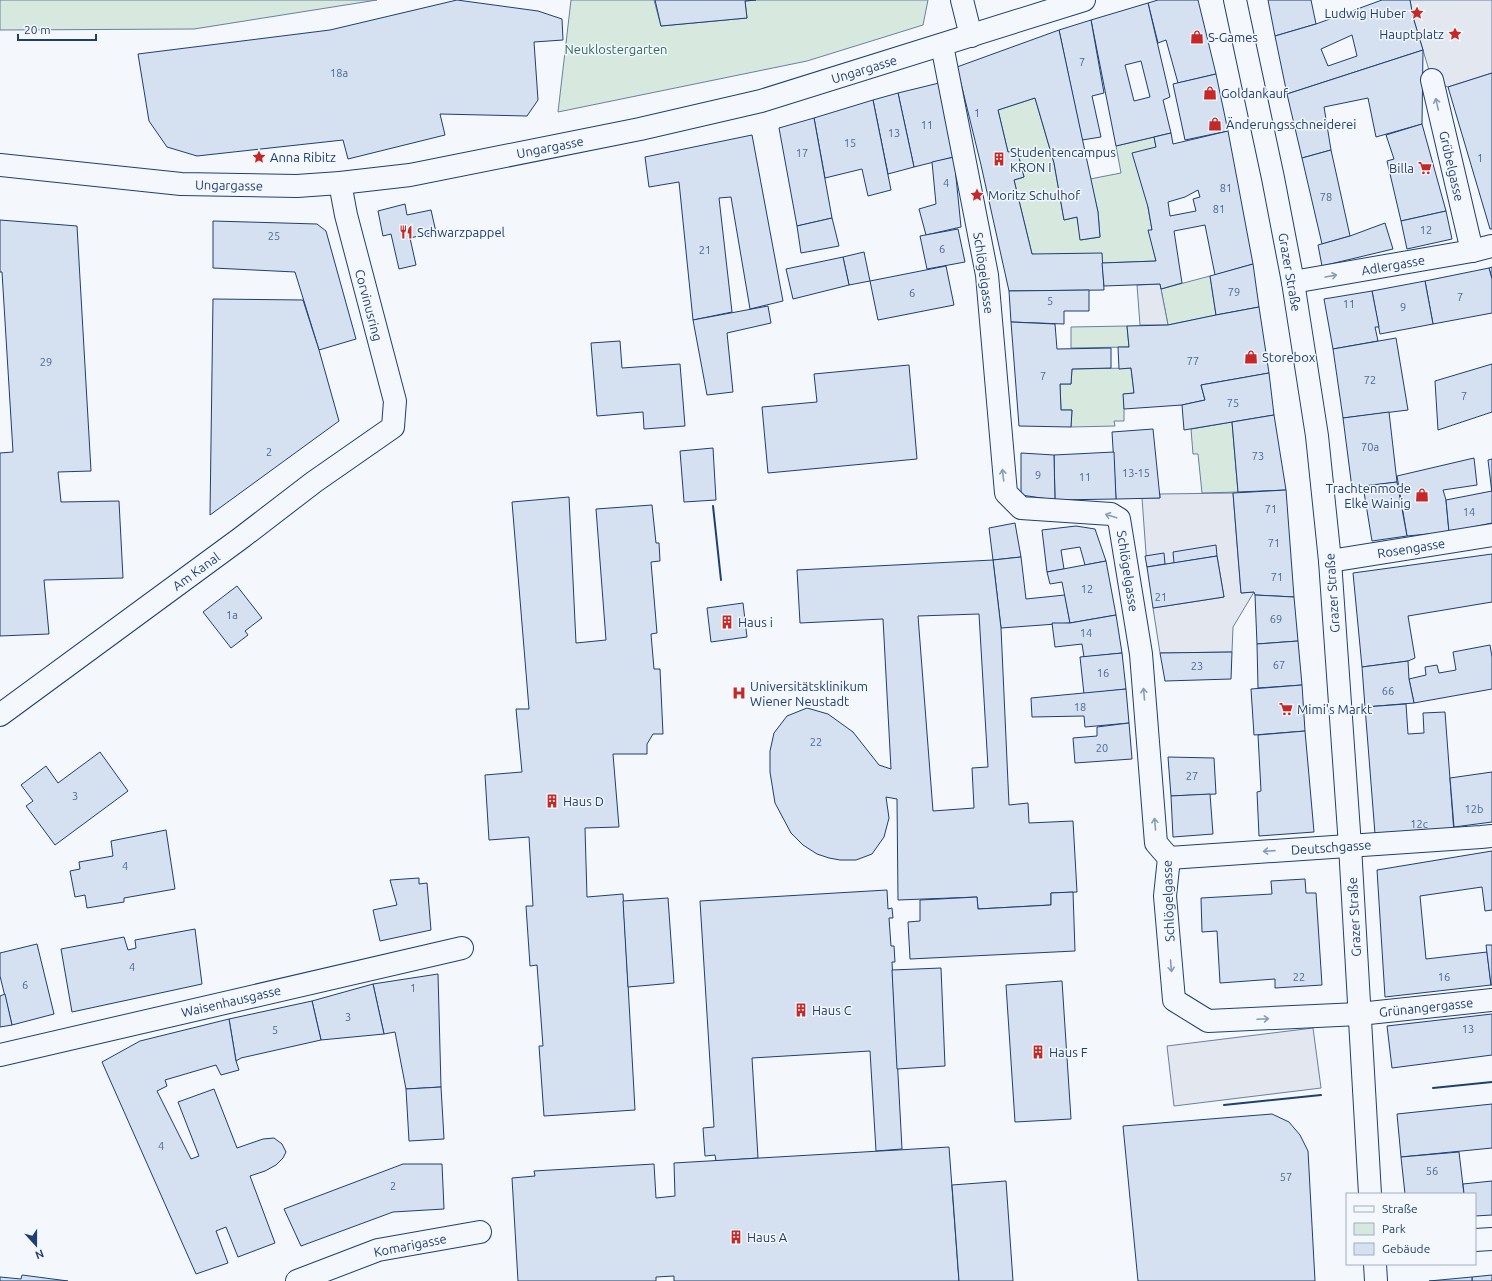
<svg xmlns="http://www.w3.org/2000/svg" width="1492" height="1281" font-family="Ubuntu,sans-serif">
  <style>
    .green { fill: #d7e8df; stroke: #687fa3 }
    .parking { fill: #e3e8f0; stroke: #687fa3 }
    .building { fill: #d5e0f0; stroke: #1d3f73; fill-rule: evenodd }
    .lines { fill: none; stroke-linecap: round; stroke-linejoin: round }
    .minor-casing { stroke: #1d3f73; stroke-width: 24 }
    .major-casing { stroke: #1d3f73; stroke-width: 24 }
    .minor { stroke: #f4f7fb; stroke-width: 22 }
    .major { stroke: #f4f7fb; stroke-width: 22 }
    .wall { stroke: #1d3f73; stroke-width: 2 }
    .oneway { stroke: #889bb7 }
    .labels { text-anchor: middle; stroke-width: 3; stroke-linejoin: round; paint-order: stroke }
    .number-label { font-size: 11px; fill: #4b6792 }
    .poi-label { font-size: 13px; fill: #1d3f73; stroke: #f4f7fb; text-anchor: start }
    .park-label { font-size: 13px; fill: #2c6c60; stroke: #f4f7fb }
    .street-label { font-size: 13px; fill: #1d3f73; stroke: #f4f7fb }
  </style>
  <rect width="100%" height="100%" fill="#f4f7fb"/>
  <g class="green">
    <polygon points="0,0 377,0 194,29 0,30"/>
    <polygon points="571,0 654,0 661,26 747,18 745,1 756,0 928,0 923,25 807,61 558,112"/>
    <polygon points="1035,98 1054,163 1064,220 1077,217 1081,240 1100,237 1098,212 1090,179 1121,173 1116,146 1154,137 1156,147 1148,207 1152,230 1149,231 1156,261 1102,263 1032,254 1014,180 1024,177 1017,150 1008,152 998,110"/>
    <polygon points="1210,276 1216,315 1168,325 1161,289"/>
    <polygon points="1127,326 1129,347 1071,348 1071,327"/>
    <polygon points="1131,368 1134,393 1124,394 1124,421 1114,421 1115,426 1071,427 1072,410 1061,410 1060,384 1071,384 1072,369"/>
    <polygon points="1232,422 1238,492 1202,493 1198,454 1193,454 1191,429"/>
  </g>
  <g class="parking">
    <polygon points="1410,0 1492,0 1492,73 1448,87 1432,80 1413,17"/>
    <polygon points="1160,284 1168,325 1140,325 1137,285"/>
    <polygon points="1233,493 1241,593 1254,592 1233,627 1232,652 1160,653 1153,608 1224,597 1217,556 1147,567 1142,498 1160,498 1160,494"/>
    <polygon points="1313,1028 1321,1088 1174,1106 1167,1046"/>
  </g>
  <g class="building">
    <polygon points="457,0 538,11 562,19 563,40 534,42 538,100 527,116 440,114 445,135 348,159 343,140 197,156 167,147 149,121 138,54 330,30"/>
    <polygon points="655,0 756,0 745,1 747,18 661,26"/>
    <polygon points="1158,0 1198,0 1216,74 1178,83 1166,40 1158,43 1148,3"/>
    <polygon points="1268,0 1311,0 1316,24 1275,36"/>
    <path d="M 1382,0 L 1410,0 L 1413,17 L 1423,50 L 1287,94 L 1275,36 L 1316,24 ZM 1352,35 L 1357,56 L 1328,66 L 1321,49 Z"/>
    <path d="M 1148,3 L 1170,97 L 1163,100 L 1171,133 L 1116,146 L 1091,20 ZM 1141,61 L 1150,97 L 1134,101 L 1125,65 Z"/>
    <polygon points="1091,20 1104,93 1092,96 1101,137 1082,140 1059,30"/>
    <polygon points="1059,30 1098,212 1100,237 1080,240 1077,217 1064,220 1054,163 1035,98 998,110 1008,152 1017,150 1024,177 1014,180 1032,254 1102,253 1104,290 1009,291 981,165 957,67"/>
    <polygon points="1423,50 1422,124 1376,137 1368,98 1324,107 1331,150 1302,158 1287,94"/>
    <polygon points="1492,73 1492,229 1490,229 1448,87"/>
    <polygon points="1216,74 1228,131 1185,140 1173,84"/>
    <polygon points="939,83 954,157 914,167 898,93"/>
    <polygon points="898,93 914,167 888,174 873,100"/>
    <polygon points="873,100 891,190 868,196 862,169 825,178 814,118"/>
    <polygon points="814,118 832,218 797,226 779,128"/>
    <polygon points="1422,124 1446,211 1401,221 1387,161 1394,159 1386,135"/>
    <path d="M 1228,131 L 1253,264 L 1215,275 L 1205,225 L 1174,231 L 1182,283 L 1161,289 L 1160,284 L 1104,286 L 1102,263 L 1156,261 L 1148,230 L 1152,230 L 1148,207 L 1132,153 L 1156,147 L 1154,137 L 1171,133 L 1173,144 ZM 1198,190 L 1200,197 L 1193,199 L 1196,211 L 1170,216 L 1168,202 L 1185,197 Z"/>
    <polygon points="752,135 783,301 750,309 731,197 719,198 732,312 693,320 679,182 649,187 645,157"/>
    <polygon points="1331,150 1350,236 1322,244 1302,158"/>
    <polygon points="954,157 961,227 926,235 919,209 936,204 932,162"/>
    <polygon points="405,204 407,215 431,210 436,232 410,238 416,265 399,269 391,234 383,236 378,211"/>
    <polygon points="1446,211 1452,239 1407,249 1401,221"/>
    <polygon points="832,218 839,246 801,253 797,226"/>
    <polygon points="0,220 77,226 91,471 58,472 61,502 119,501 123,578 44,580 49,634 0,636 0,453 13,452 2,272 0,272"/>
    <polygon points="213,221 317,224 326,231 356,339 319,350 295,272 213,268"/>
    <polygon points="1385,223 1393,249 1322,266 1318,245 1350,236"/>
    <polygon points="958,229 965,262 927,269 920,236"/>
    <polygon points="864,252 870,281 849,285 843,257"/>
    <polygon points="843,257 849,285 793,299 786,269"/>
    <polygon points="1253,264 1259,307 1216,315 1210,276"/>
    <polygon points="946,266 954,305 878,320 870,281"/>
    <polygon points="1492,267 1492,279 1489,268"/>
    <polygon points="1489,268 1492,279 1492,313 1433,324 1425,281"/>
    <polygon points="1425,281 1433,324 1380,334 1372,291"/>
    <polygon points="1089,290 1089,311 1064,311 1064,324 1011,322 1009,291"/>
    <polygon points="1372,291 1379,327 1375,327 1378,341 1333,349 1324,299"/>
    <polygon points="213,299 303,300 319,350 339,421 210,515"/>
    <polygon points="768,306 771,323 727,333 733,392 707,395 693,320"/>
    <polygon points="1259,307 1269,373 1201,385 1205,400 1182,405 1124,409 1123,394 1134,393 1131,368 1119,369 1118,347 1129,347 1127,326 1168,325 1216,315"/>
    <polygon points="1011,322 1055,324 1057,349 1111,348 1111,368 1072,369 1071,384 1060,384 1061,410 1072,410 1071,427 1019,426"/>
    <polygon points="1396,338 1408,410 1343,418 1333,349"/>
    <polygon points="620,341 622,368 680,364 685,426 644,429 643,412 597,416 591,343"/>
    <polygon points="1492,364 1492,412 1438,430 1435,381"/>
    <polygon points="909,365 917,459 768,473 762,407 817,402 814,374"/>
    <polygon points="1269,373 1274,415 1184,430 1182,405 1205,400 1201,385"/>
    <polygon points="1389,412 1397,482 1352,488 1343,418"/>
    <polygon points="1274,415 1286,490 1238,492 1232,422"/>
    <polygon points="1153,429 1160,498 1116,499 1112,432"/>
    <polygon points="713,448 716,500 684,502 680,451"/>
    <polygon points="1114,452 1116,499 1055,500 1054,455"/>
    <polygon points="1021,453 1054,455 1055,500 1021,495"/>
    <polygon points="1474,458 1477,485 1443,490 1446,500 1449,532 1407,536 1397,476"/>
    <polygon points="1492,459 1492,493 1488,460"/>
    <polygon points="1397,482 1407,536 1372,541 1363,486"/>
    <polygon points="1286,490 1294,597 1255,595 1254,592 1241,593 1233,493"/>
    <polygon points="1492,491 1492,523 1449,532 1446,500"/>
    <polygon points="569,497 576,643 606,640 596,509 652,505 656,543 659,543 660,561 651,562 657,633 651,634 654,669 660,669 663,734 653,734 647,744 647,754 613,754 619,827 585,828 587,897 623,894 635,1110 544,1116 539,1046 543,1046 537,965 530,966 526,906 533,906 529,837 489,840 485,775 522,772 516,709 529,709 512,502"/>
    <polygon points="1015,523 1021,557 993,560 989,528"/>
    <polygon points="1076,526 1095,529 1106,561 1085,565 1080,547 1061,550 1064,569 1047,572 1042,530"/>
    <polygon points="1216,545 1217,556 1174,563 1173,552"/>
    <polygon points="1164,553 1165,564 1147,567 1145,556"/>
    <polygon points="1492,554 1492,602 1408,616 1415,658 1408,661 1362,667 1353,573"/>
    <polygon points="1217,556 1224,597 1153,608 1147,567"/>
    <polygon points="1021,557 1026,599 1065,595 1070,623 1001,628 993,560"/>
    <path d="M 993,560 L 1001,628 L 1009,805 L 1028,803 L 1029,823 L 1073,821 L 1077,892 L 1051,893 L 1051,905 L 978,909 L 977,897 L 898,900 L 897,799 L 886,797 L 889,818 L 884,837 L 872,854 L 856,860 L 840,860 L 829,858 L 817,854 L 803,845 L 791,833 L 775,803 L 770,772 L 770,751 L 774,733 L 787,716 L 807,708 L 828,714 L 853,732 L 879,765 L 891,769 L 883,619 L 800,623 L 797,570 ZM 979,614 L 988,767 L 972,768 L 974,808 L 933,811 L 918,616 Z"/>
    <polygon points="1106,561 1116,615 1070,623 1062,582 1050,584 1047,572"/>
    <polygon points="237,586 262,618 245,631 248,635 231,648 203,612"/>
    <polygon points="1255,595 1294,597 1298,641 1257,644"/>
    <polygon points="743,603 747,637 711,642 707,608"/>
    <polygon points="1116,615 1122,653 1084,657 1082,644 1055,647 1052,623 1070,623"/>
    <polygon points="1298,641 1302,685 1258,688 1257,644"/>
    <polygon points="1490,645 1492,657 1492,689 1414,703 1409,679 1426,675 1425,667 1437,665 1439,673 1456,670 1453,652"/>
    <polygon points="1232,652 1231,679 1165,681 1160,653"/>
    <polygon points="1122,653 1126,689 1084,694 1080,657"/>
    <polygon points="1408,661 1409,679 1414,703 1365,707 1362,667"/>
    <polygon points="1302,685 1305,731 1254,735 1251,689"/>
    <polygon points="1126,689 1129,723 1085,727 1084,716 1032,717 1031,698"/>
    <polygon points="1406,704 1408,734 1424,733 1423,713 1445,712 1454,833 1375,834 1365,707"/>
    <polygon points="1129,723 1132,759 1075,763 1073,738 1097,736 1097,727"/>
    <polygon points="1305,731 1314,832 1259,836 1257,792 1261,791 1258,735"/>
    <polygon points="100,752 128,791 55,845 26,806 33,801 21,785 46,766 58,783"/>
    <polygon points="1168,757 1214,758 1216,794 1171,796"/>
    <polygon points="1492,772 1492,822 1454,827 1450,778"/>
    <polygon points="1210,794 1213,834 1173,837 1171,796"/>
    <polygon points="166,830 175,889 124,898 124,902 87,908 85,895 75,897 70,871 80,869 79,862 113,856 111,841"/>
    <polygon points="1492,851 1492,910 1485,911 1482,887 1420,896 1426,959 1487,952 1491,985 1385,997 1377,870"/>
    <polygon points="419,878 419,884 427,883 431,930 380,941 373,910 397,905 390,880"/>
    <polygon points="1305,879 1306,893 1316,893 1322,985 1275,988 1275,979 1220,983 1217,931 1202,932 1201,898 1272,894 1271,881"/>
    <polygon points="887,890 888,909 892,908 893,918 889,918 891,946 894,946 895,962 892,962 902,1149 876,1151 870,1051 752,1058 758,1158 716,1161 715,1155 705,1156 703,1128 714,1127 700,901"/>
    <polygon points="1073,892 1075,951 910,959 908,922 920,921 920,900 977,897 978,909 1051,905 1051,893"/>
    <polygon points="668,898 674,983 628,987 623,901"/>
    <polygon points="195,929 202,984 72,1012 61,949 124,937 128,950 136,948 135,940"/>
    <polygon points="37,944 54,1014 12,1025 0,976 0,953"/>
    <polygon points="1486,945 1492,945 1492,985 1491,985"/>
    <polygon points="941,968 945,1066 897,1069 892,970"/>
    <polygon points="438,974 441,1087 406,1089 395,1032 384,1034 373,984"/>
    <polygon points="1062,981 1071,1119 1015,1122 1006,985"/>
    <polygon points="373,984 384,1034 321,1040 312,1001"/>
    <polygon points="5,994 12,1025 0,1027 0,996"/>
    <polygon points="312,1001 321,1040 241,1058 236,1061 229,1019"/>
    <polygon points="1492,1014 1492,1055 1392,1068 1387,1026"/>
    <polygon points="229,1019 236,1061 239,1070 221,1075 216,1065 165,1080 167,1086 157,1091 191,1159 199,1156 178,1102 214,1089 237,1148 263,1139 274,1138 282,1144 286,1152 283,1158 276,1165 265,1171 250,1176 275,1243 238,1257 226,1227 216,1231 228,1263 196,1274 102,1062 140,1041"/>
    <polygon points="441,1087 444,1139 409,1141 406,1089"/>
    <polygon points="1492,1104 1492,1148 1401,1157 1397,1114"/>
    <polygon points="1272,1114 1289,1122 1300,1135 1308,1151 1315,1281 1138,1281 1123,1126"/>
    <polygon points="949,1147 959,1281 674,1281 674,1276 656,1277 656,1281 518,1281 512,1178 535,1176 534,1171 654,1164 656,1198 675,1196 674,1163"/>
    <polygon points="1459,1152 1464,1194 1405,1194 1401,1157"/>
    <polygon points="403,1164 442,1164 444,1209 393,1212 301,1246 284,1209"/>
    <polygon points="1006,1181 1013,1281 959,1281 952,1185"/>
    <polygon points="1492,1181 1492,1215 1475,1216 1475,1194 1464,1194 1463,1184"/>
    <polygon points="22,1275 68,1281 0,1281 0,1277 21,1279"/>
    <polygon points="1492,1275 1492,1281 1472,1281 1472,1277"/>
    <polygon points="1472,1277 1472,1281 1429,1281"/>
  </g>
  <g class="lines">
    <g class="minor-casing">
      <g id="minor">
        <polyline points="962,0 971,36"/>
        <polyline points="942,45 987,275 1006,493 1021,508 1111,514 1119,519 1141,654 1156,843 1169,858 1165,896 1174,1000 1208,1021 1359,1014 1492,1000"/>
        <polyline points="1432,80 1472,251"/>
        <polyline points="1293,282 1472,251 1492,246"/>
        <polyline points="1330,561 1492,535"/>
        <polyline points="0,715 241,538 314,482 393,427 395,401 346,215 340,183"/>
        <polyline points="1169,858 1481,837 1492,836"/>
        <polyline points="0,1055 462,948"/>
        <polyline points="1475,1240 1492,1239"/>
        <polyline points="297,1281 378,1250 480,1232"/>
      </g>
    </g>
    <g class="major-casing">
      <g id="major">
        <polyline points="1235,0 1273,178 1293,282 1317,436 1330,561 1350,846 1370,1194"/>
        <polyline points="0,165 181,184 297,186 340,183 410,175 640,129 761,101 1084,0"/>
        <polyline points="1375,1264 1376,1281"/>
      </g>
    </g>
    <use href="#minor" class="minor"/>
    <use href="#major" class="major"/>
    <g class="wall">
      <polyline points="713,506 721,580"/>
      <polyline points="1433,1088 1492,1082"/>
      <polyline points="1224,1105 1321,1095"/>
    </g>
  </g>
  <defs><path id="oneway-shaft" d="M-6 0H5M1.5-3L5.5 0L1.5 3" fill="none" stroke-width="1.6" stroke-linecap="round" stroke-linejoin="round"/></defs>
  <g class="oneway">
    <use href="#oneway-shaft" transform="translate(1437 104) rotate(-103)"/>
    <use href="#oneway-shaft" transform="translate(1331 276) rotate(-10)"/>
    <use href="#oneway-shaft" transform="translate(1003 475) rotate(-97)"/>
    <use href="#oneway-shaft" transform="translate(1111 516) rotate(-162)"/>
    <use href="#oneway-shaft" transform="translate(1144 694) rotate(-95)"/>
    <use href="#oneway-shaft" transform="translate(1155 824) rotate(-95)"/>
    <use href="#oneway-shaft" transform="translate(1269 851) rotate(176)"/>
    <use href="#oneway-shaft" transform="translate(1171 966) rotate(85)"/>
    <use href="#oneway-shaft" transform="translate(1263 1019) rotate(-3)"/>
  </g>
  <defs>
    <g id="sight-bare" transform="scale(1.08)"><path d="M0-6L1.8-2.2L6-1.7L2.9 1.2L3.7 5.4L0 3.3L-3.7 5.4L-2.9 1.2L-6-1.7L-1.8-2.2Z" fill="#c62828" stroke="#f4f7fb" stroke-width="2.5" paint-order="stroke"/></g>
    <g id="shop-bare" transform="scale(1.08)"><path d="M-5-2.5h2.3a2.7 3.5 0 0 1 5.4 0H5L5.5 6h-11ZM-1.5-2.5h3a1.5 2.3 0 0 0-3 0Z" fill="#c62828" stroke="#f4f7fb" stroke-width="2.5" paint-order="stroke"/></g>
    <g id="building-bare" transform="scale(1.08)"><path d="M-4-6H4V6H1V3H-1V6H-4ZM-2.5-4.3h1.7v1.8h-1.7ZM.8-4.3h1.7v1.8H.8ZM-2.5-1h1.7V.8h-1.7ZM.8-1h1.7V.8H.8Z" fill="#c62828" stroke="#f4f7fb" stroke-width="2.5" paint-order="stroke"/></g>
    <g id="supermarket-bare" transform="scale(1.08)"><path d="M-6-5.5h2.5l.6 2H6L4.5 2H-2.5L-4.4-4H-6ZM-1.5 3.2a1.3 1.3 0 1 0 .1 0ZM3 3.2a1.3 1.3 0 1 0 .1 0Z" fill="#c62828" stroke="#f4f7fb" stroke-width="2.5" paint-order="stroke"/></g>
    <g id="restaurant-bare" transform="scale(1.08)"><path d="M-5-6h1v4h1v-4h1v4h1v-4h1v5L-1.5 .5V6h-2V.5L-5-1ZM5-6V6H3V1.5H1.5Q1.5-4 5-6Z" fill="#c62828" stroke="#f4f7fb" stroke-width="2.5" paint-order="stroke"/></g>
    <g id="hospital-bare" transform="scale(1.08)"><path d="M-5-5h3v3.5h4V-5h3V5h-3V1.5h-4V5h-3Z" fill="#c62828" stroke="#f4f7fb" stroke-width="2.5" paint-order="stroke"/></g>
  </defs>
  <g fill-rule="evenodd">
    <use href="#sight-bare" x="1417" y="13"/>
    <use href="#sight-bare" x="1455" y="34"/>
    <use href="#shop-bare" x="1197" y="37"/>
    <use href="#shop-bare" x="1210" y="93"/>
    <use href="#shop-bare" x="1215" y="124"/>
    <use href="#sight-bare" x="259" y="157"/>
    <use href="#building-bare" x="999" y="159"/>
    <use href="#supermarket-bare" x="1425" y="168"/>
    <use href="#sight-bare" x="977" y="195"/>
    <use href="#restaurant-bare" x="406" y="232"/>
    <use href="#shop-bare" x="1251" y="357"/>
    <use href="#shop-bare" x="1422" y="495"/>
    <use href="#building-bare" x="727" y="622"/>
    <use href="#hospital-bare" x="739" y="693"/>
    <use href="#supermarket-bare" x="1286" y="709"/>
    <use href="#building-bare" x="552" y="801"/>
    <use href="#building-bare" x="801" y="1010"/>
    <use href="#building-bare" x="1038" y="1052"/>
    <use href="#building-bare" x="736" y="1237"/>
  </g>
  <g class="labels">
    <g class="number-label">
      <text x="1082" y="66">7</text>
      <text x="339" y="77">18a</text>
      <text x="977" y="117">1</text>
      <text x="927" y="129">11</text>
      <text x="894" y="137">13</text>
      <text x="850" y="147">15</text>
      <text x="802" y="157">17</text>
      <text x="1480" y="162">1</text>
      <text x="946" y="187">4</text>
      <text x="1226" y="192">81</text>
      <text x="1326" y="201">78</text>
      <text x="1219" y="213">81</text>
      <text x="1426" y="234">12</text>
      <text x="274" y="240">25</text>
      <text x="942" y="253">6</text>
      <text x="705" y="254">21</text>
      <text x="1234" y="296">79</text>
      <text x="912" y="297">6</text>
      <text x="1460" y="301">7</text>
      <text x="1050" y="305">5</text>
      <text x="1349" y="308">11</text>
      <text x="1403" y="311">9</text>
      <text x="1193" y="365">77</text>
      <text x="46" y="366">29</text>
      <text x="1043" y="380">7</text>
      <text x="1370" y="384">72</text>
      <text x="1464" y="400">7</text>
      <text x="1233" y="407">75</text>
      <text x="1370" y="451">70a</text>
      <text x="269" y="456">2</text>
      <text x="1258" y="460">73</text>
      <text x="1136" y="477">13-15</text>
      <text x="1038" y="479">9</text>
      <text x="1085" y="481">11</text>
      <text x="1271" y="513">71</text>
      <text x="1469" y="516">14</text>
      <text x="1274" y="547">71</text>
      <text x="1277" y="581">71</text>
      <text x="1087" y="593">12</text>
      <text x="1161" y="601">21</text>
      <text x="232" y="619">1a</text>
      <text x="1276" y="623">69</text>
      <text x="1086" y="637">14</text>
      <text x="1279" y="669">67</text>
      <text x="1197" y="670">23</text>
      <text x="1103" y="677">16</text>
      <text x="1388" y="695">66</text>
      <text x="1080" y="711">18</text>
      <text x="816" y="746">22</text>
      <text x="1102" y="752">20</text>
      <text x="1192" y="780">27</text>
      <text x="75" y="800">3</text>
      <text x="1474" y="813">12b</text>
      <text x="1419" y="828">12c</text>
      <text x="125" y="870">4</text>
      <text x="132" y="971">4</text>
      <text x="1299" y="981">22</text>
      <text x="1444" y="981">16</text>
      <text x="25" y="989">6</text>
      <text x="413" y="992">1</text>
      <text x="348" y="1021">3</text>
      <text x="1468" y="1033">13</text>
      <text x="275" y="1034">5</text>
      <text x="161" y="1150">4</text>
      <text x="1432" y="1175">56</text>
      <text x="1286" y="1181">57</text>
      <text x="393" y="1190">2</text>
    </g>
    <g class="poi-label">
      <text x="1406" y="18" text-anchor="end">Ludwig Huber</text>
      <text x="1444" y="39" text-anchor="end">Hauptplatz</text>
      <text x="1208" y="42">S-Games</text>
      <text x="1221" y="98">Goldankauf</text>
      <text x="1226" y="129">Änderungsschneiderei</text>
      <text x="1010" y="157">Studentencampus<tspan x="1010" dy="15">KRON I</tspan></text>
      <text x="270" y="162">Anna Ribitz</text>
      <text x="1414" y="173" text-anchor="end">Billa</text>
      <text x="988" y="200">Moritz Schulhof</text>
      <text x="417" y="237">Schwarzpappel</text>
      <text x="1262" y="362">Storebox</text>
      <text x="1411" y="493" text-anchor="end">Trachtenmode<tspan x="1411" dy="15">Elke Wainig</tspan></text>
      <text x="738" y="627">Haus i</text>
      <text x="750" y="691">Universitätsklinikum<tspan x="750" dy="15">Wiener Neustadt</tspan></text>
      <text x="1297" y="714">Mimi's Markt</text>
      <text x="563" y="806">Haus D</text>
      <text x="812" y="1015">Haus C</text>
      <text x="1049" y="1057">Haus F</text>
      <text x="747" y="1242">Haus A</text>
    </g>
    <g class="park-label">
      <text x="616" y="54">Neuklostergarten</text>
    </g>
    <g class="street-label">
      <text transform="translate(864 69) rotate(-17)" y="5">Ungargasse</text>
      <text transform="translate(550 147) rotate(-11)" y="5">Ungargasse</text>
      <text transform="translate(1452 166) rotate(77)" y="5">Grübelgasse</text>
      <text transform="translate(229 185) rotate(1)" y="5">Ungargasse</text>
      <text transform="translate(1393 265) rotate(-10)" y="5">Adlergasse</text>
      <text transform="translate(1290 272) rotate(80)" y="5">Grazer Straße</text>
      <text transform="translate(984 273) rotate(82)" y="5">Schlögelgasse</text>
      <text transform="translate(369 305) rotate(75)" y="5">Corvinusring</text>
      <text transform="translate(1411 548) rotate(-9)" y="5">Rosengasse</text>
      <text transform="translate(196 571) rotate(-36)" y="5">Am Kanal</text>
      <text transform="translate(1128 571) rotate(81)" y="5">Schlögelgasse</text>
      <text transform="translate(1332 593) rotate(-94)" y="5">Grazer Straße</text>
      <text transform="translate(1331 847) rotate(-4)" y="5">Deutschgasse</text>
      <text transform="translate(1168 901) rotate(-92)" y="5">Schlögelgasse</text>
      <text transform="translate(1354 917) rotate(-93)" y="5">Grazer Straße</text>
      <text transform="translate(231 1001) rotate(-13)" y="5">Waisenhausgasse</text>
      <text transform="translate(1426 1007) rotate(-6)" y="5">Grünangergasse</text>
      <text transform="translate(410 1245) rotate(-11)" y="5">Komarigasse</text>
    </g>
  </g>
  <rect x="1346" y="1193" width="130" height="72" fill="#f4f7fb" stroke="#9eadc5"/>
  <rect x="1354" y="1206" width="20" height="6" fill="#f4f7fb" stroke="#9eadc5"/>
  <text x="1382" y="1213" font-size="12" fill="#1d3f73">Straße</text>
  <rect x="1354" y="1223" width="20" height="12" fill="#d7e8df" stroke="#9eadc5"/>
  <text x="1382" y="1233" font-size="12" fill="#1d3f73">Park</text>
  <rect x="1354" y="1243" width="20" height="12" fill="#d5e0f0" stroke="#9eadc5"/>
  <text x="1382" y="1253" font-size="12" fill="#1d3f73">Gebäude</text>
  <g transform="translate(36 1245) rotate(159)" stroke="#f4f7fb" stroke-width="3" paint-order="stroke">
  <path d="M0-3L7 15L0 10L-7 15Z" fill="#1d3f73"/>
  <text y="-6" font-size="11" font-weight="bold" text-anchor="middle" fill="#1d3f73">N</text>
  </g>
  <path d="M18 34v6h78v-6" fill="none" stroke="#1d3f73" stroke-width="2"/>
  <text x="24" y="34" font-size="12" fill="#1d3f73" stroke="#f4f7fb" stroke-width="3" paint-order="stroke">20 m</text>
</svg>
